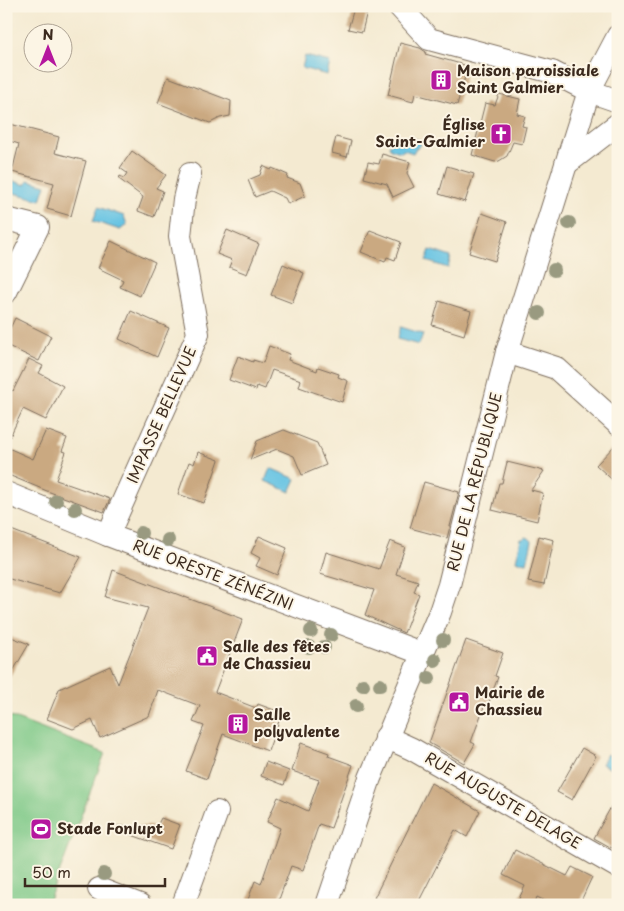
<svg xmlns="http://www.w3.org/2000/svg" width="624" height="911" font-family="'Playpen Sans',sans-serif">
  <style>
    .green { fill: #7cc886; stroke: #5c7952 }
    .water { fill: #65c3e3; stroke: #507680 }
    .building { fill: #caa981 }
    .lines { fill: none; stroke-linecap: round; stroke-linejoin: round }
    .minor-casing { stroke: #7c6d5d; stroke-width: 24 }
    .minor { stroke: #fff; stroke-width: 22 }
    .tree { fill: #999a80 }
    .labels { text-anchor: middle; stroke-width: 4; stroke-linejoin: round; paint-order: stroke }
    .poi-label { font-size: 15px; font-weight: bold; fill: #3b2a1e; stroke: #fcf5e5; text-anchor: start }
    .street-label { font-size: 15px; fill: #3b2a1e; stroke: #fcf5e5 }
  </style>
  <rect width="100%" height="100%" fill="#fcf5e5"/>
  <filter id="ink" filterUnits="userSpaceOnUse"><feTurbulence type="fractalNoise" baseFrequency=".02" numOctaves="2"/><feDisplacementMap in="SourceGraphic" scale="10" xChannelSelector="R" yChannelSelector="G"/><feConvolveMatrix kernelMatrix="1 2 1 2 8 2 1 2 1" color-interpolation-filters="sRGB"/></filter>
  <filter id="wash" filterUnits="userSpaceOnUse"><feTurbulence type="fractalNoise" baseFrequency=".0096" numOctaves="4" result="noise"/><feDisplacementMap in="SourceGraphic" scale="20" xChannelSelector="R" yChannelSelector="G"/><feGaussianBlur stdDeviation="1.12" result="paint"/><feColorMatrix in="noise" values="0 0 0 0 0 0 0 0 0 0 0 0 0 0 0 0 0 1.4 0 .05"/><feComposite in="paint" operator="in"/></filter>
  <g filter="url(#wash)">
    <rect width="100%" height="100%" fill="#f4ead1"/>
    <polygon class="green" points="6,715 105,753 47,905 6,905"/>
    <g class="water">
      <polygon points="305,56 330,62 327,75 302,68"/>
      <polygon points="396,136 407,139 411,138 419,140 421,143 420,146 416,148 413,153 404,150 401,152 391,149 389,146"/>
      <polygon points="28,180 46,185 41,200 10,192 13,181 26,185"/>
      <polygon points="98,207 124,216 127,225 120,230 93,221"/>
      <polygon points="430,250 451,257 448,268 426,261"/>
      <polygon points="401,327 423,334 419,345 397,339"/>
      <polygon points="270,468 296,479 290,492 265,481"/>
      <polygon points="525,537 529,538 532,541 527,563 516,561 521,539 523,539"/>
      <polygon points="607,754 618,760 618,773 602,764"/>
    </g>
    <g id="blocks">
      <g class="building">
        <polygon points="354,8 367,11 362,32 348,29"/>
        <polygon points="400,43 420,48 426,52 425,54 468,66 457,105 415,94 413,102 388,95"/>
        <polygon points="168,77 231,101 230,116 220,118 210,123 158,103"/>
        <polygon points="499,94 520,99 517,114 525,116 522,126 526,127 522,144 513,142 507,156 499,161 495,162 472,155 485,103 495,105"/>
        <polygon points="10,124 59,137 55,153 86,161 71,216 47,209 54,183 12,172 19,144 6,140"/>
        <polygon points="336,137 351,141 347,157 332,153"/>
        <polygon points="132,151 166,175 156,188 163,191 154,217 138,211 143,197 119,179 120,176 124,178 127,173 120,168"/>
        <polygon points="382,154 410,162 407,173 414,187 393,197 387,184 364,178 368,162 379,164"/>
        <polygon points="263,166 271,170 272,168 288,175 287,178 300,183 305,196 288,204 285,198 270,191 255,197 248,180 260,175"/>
        <polygon points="447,166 474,174 465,202 439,194"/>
        <polygon points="482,213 507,222 495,261 469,253"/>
        <polygon points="227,230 259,244 247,274 229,267 232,260 217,254"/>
        <polygon points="370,230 401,242 395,260 387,257 385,262 361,252"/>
        <polygon points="111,241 155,262 140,296 120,287 123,280 98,268"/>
        <polygon points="283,264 304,273 292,303 271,295"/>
        <polygon points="439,301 471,311 464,335 432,325"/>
        <polygon points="131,311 169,328 157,357 119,339"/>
        <polygon points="15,318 51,336 39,361 6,345 6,337"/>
        <polygon points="269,346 290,354 288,360 317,371 318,367 339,374 338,377 348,381 342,402 299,387 301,380 272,370 265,389 257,386 256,390 229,380 238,356 253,362 253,360 263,363"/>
        <polygon points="29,359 43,366 39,373 63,386 46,420 23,409 6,445 6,400 12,390 13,391"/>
        <polygon points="46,430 67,438 62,451 66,452 56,480 110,499 104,512 47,491 6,474 6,447 33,459"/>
        <polygon points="284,430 317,443 326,465 302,475 294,456 277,449 250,460 257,441"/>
        <polygon points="618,442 618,485 596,465"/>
        <polygon points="198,452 219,460 204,503 178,494 189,462 194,464"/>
        <polygon points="507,462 544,471 531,490 543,493 537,521 492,510 499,483 502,483"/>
        <polygon points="424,482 459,492 447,538 410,528"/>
        <polygon points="6,528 81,557 60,593 6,578"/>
        <polygon points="259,536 287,548 277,575 256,566 260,558 251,553"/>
        <polygon points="539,536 554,540 544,585 528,582"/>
        <polygon points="390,541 405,547 396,574 418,581 414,592 419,594 404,633 365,615 374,590 320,574 326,552 379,569"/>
        <polygon points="113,570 243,619 215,692 256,708 258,704 282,713 268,751 223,734 207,779 186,771 204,726 193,722 200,706 158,690 149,716 100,738 92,720 73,729 47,719 59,689 110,666 118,684 148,608 105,597"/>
        <polygon points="6,635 29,644 6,683"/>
        <polygon points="466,640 503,653 495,676 498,677 488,705 485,704 471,742 475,744 464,763 429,743"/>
        <polygon points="301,743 329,753 328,756 353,765 331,828 319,824 303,870 291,866 277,905 246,905 255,881 261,884 280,828 267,822 278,797 308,811 319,780 292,771"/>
        <polygon points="582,748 596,756 572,800 557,792"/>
        <polygon points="266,762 289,771 284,785 261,776"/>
        <polygon points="431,783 480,811 467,837 455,830 417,905 387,905 374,898"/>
        <polygon points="618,794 618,838 612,848 594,838"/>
        <polygon points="161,818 180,825 171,849 112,828 112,826 157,826"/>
        <polygon points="515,850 567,876 572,867 592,877 579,905 554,905 537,897 534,905 516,905 525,886 503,875"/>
      </g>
    </g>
  </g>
  <g filter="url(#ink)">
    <use href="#blocks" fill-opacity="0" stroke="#7c6d5d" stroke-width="1"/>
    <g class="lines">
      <g class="minor-casing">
        <g id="minor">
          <polyline points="399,6 429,39 552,72 589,91 618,101"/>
          <polyline points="566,164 618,124"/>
          <polyline points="6,219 38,227 6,292"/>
          <polyline points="507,352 556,368 618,424"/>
          <polyline points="6,493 108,535 421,653"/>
          <polyline points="108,535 198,334 180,236 184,199 190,174"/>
          <polyline points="386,737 412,749 618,867"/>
          <polyline points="99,889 140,905"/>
          <polyline points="183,905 217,812"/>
          <polyline points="327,905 370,778 440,612 449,585 507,352 589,91 618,36"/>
        </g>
      </g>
      <use href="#minor" class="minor"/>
    </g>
    <g class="tree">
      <circle cx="569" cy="223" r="7"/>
      <circle cx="554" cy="270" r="7"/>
      <circle cx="539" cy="313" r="7"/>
      <circle cx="56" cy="501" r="7"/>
      <circle cx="75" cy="509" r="7"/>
      <circle cx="141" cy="533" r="7"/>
      <circle cx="168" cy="540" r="7"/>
      <circle cx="311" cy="631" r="7"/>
      <circle cx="331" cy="635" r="7"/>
      <circle cx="443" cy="640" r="7"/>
      <circle cx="309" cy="647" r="7"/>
      <circle cx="324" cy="647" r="7"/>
      <circle cx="435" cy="660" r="7"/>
      <circle cx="429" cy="678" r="7"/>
      <circle cx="363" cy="685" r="7"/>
      <circle cx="380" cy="685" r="7"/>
      <circle cx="356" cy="706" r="7"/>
      <circle cx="104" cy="874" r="7"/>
    </g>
  </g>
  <defs>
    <g id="building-square" transform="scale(1.125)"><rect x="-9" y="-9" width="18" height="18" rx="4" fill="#b5179e" stroke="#fcf5e5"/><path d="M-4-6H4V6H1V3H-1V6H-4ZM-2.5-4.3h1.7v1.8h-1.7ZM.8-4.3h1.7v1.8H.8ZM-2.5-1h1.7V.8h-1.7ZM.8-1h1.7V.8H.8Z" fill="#fff"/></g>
    <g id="church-square" transform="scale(1.125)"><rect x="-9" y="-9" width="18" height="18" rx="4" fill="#b5179e" stroke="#fcf5e5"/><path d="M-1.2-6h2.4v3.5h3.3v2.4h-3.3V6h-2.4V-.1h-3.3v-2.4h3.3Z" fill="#fff"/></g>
    <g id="civic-square" transform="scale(1.125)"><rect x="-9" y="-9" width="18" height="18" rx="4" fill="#b5179e" stroke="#fcf5e5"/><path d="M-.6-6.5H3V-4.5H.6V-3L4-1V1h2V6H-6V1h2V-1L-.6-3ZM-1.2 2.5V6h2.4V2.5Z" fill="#fff"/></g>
    <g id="stadium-square" transform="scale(1.125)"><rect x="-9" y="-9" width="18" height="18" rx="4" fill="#b5179e" stroke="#fcf5e5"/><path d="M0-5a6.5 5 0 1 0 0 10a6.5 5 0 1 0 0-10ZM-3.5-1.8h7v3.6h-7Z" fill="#fff"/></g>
  </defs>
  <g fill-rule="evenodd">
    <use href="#building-square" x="441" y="80"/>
    <use href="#church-square" x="501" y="134"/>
    <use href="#civic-square" x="207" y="656"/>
    <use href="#civic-square" x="459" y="702"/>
    <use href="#building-square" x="238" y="724"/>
    <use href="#stadium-square" x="41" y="829"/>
  </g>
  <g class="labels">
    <g class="poi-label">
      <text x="457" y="76">Maison paroissiale<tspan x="457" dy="17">Saint Galmier</tspan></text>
      <text x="485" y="130" text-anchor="end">Église<tspan x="485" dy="17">Saint-Galmier</tspan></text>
      <text x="223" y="652">Salle des fêtes<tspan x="223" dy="17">de Chassieu</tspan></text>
      <text x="475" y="698">Mairie de<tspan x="475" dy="17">Chassieu</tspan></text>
      <text x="254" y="720">Salle<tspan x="254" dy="17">polyvalente</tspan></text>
      <text x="57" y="834">Stade Fonlupt</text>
    </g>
    <g class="street-label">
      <text transform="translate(162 415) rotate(-66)" y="5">IMPASSE BELLEVUE</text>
      <text transform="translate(475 482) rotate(-76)" y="5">RUE DE LA RÉPUBLIQUE</text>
      <text transform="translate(213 575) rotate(21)" y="5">RUE ORESTE ZÉNÉZINI</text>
      <text transform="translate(503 801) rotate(30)" y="5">RUE AUGUSTE DELAGE</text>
    </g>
  </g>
  <rect width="624" height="911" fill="none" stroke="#fcf5e5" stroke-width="25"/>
  <g transform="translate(48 48)"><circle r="24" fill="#fcf5e5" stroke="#afa495"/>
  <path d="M0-4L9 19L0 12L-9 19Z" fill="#b5179e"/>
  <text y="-8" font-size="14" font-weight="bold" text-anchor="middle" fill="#3b2a1e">N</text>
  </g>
  <path d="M25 878v8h140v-8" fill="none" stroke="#3b2a1e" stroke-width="2.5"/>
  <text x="32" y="878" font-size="15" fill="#3b2a1e" stroke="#fcf5e5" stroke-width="4" paint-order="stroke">50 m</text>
</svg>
